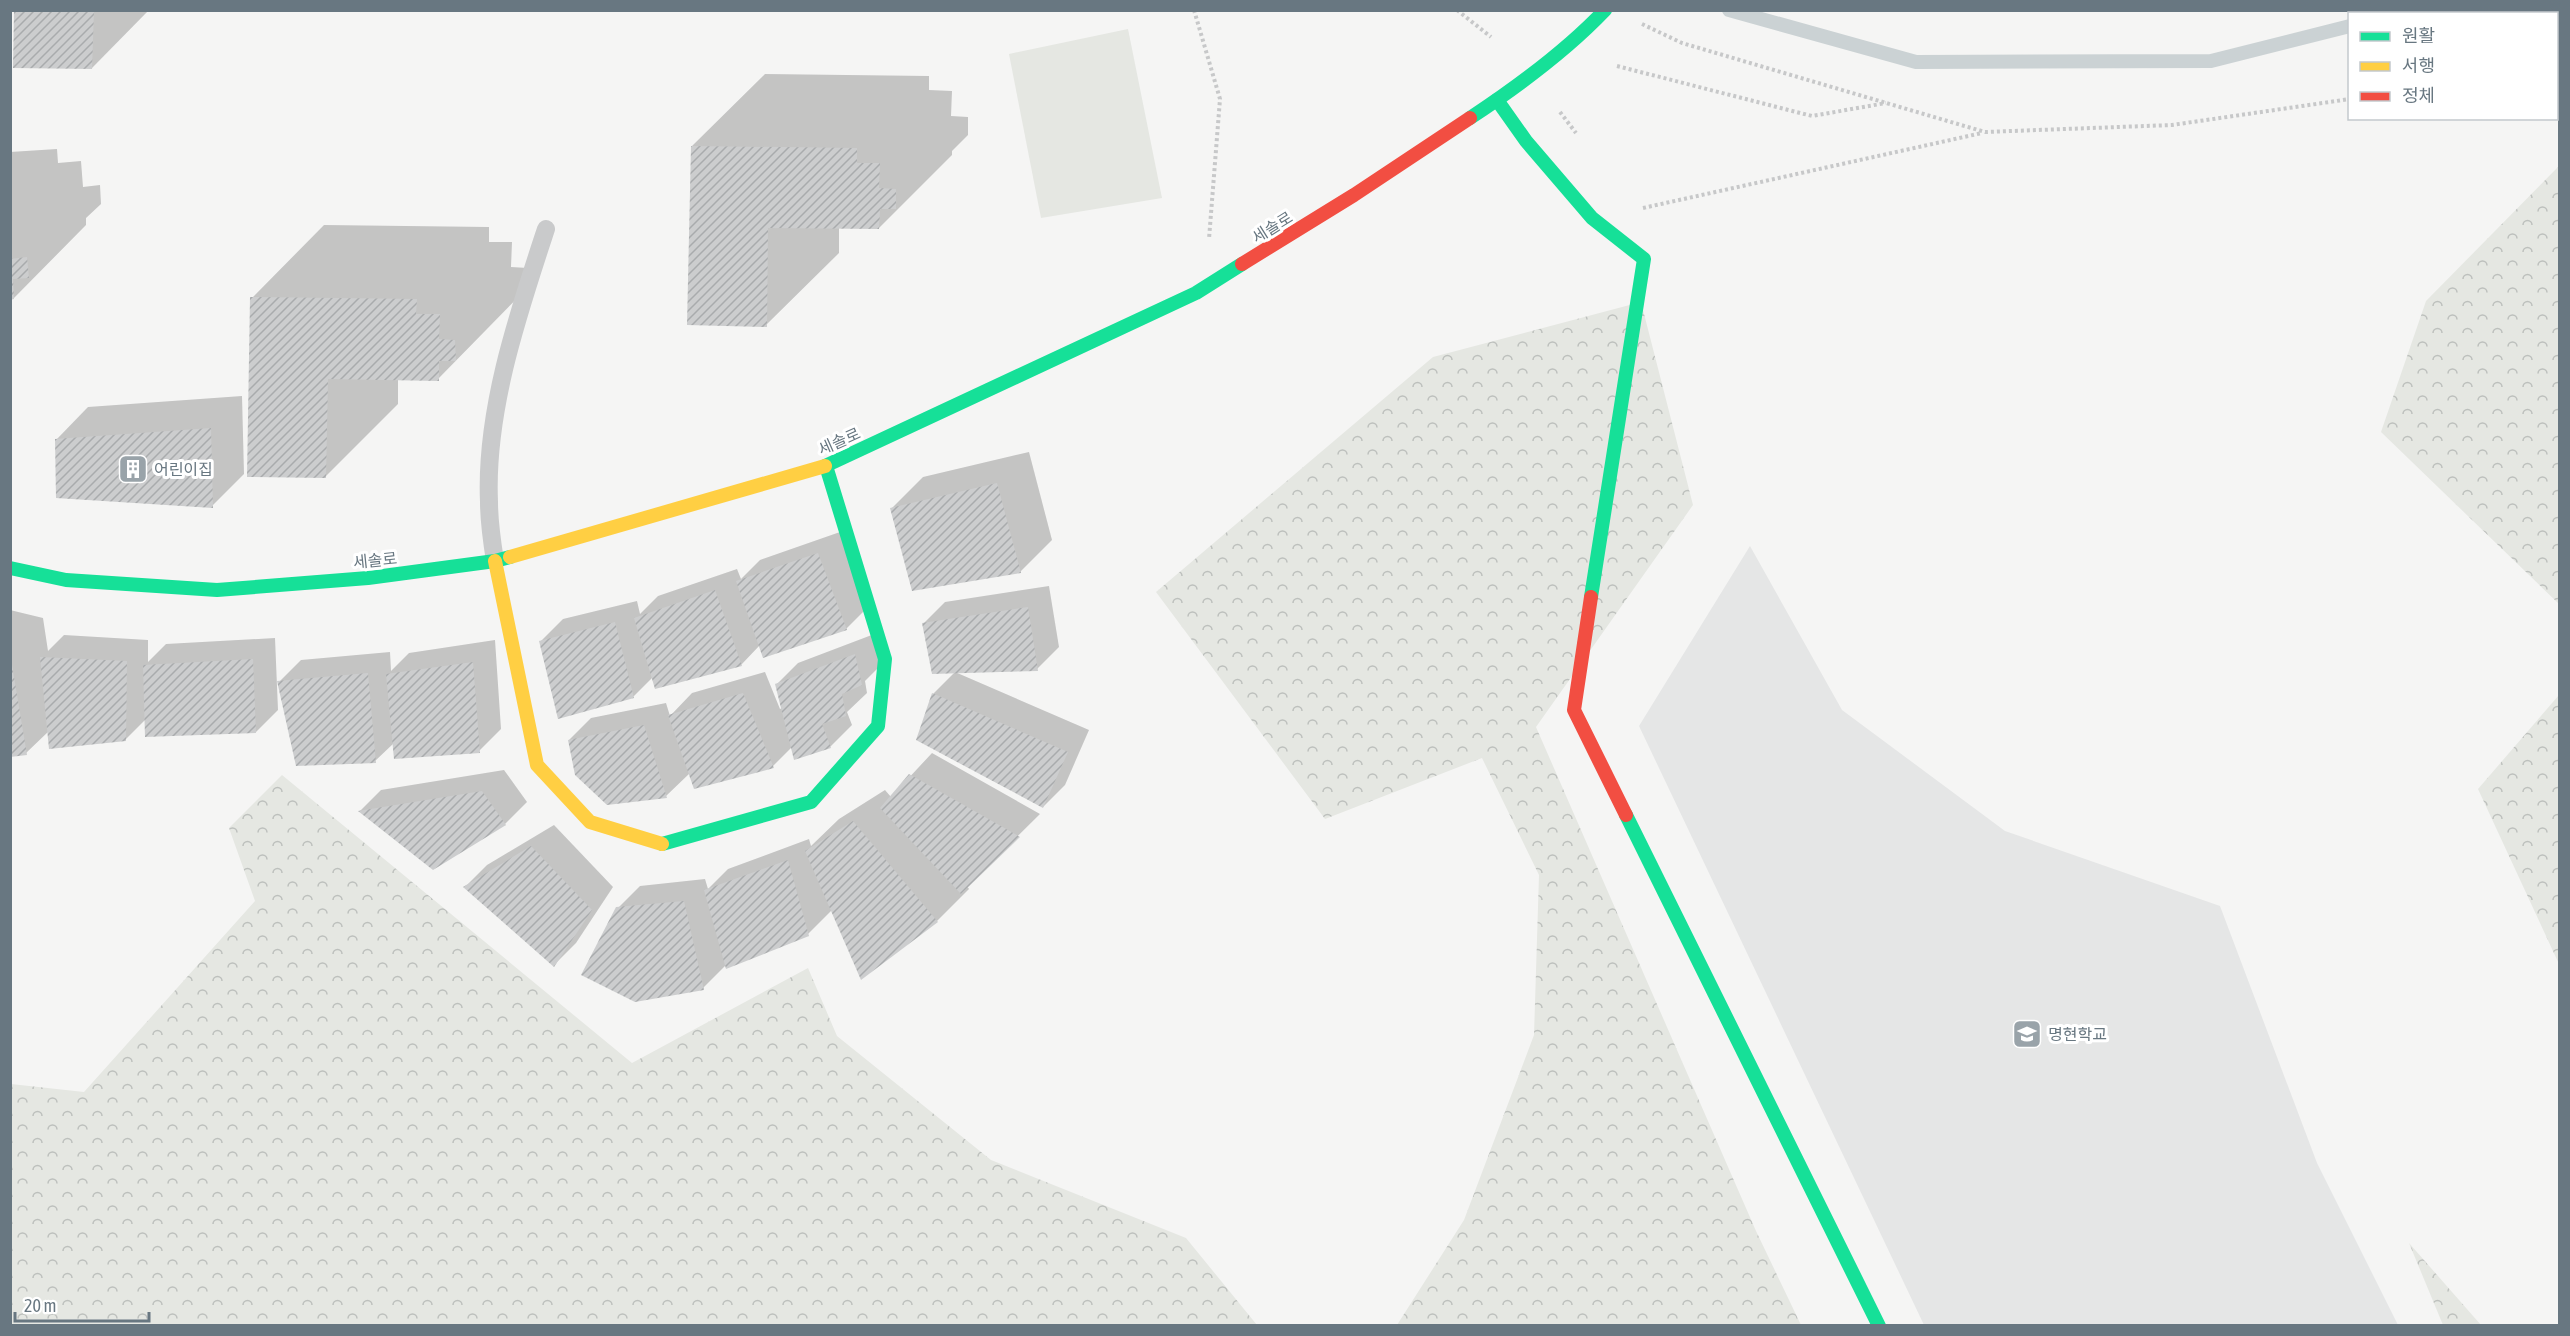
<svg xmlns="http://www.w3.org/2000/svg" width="2570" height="1336" font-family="'Asap Condensed','Noto Sans KR',sans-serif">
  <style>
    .built { fill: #e5e6e6 }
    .green { fill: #e5e7e2 }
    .forest { fill: url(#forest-crowns) }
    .shadow { fill: #0003 }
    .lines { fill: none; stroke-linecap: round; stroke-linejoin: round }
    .stream { stroke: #cbd2d4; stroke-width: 14 }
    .building { fill: url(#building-hatch) }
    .path { stroke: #c7c8c9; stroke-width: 4; stroke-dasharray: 3 3; stroke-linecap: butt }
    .lane { stroke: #c9cacb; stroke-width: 18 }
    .fast { stroke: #16e098; stroke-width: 14 }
    .slow { stroke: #ffcf43; stroke-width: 14 }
    .jam { stroke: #f24e42; stroke-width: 14 }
    .labels { text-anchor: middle; stroke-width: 6; stroke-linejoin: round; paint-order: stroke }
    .street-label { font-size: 16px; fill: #687781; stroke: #fff }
    .poi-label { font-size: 16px; fill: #687781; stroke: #fff; text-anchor: start }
  </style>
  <defs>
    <pattern id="forest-crowns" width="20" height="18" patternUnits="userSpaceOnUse" patternTransform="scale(1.5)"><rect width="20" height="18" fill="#e5e7e2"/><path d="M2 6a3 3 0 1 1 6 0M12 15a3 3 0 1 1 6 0" fill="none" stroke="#bdc0bd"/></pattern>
    <pattern id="building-hatch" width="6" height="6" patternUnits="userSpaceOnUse" patternTransform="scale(1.5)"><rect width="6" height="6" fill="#cccdce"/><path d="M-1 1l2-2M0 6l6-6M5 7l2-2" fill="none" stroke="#a9abad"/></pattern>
  </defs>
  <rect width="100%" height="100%" fill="#f5f5f4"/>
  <polygon class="built" points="1750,546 1842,710 2005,831 2220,906 2317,1163 2398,1325 1924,1325 1639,726"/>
  <polygon class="green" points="1128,29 1162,198 1041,218 1009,54"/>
  <g class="forest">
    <polygon points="2559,166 2559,604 2381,432 2426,301"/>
    <polygon points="1641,302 1693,505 1536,727 1756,1231 1801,1325 1397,1325 1464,1220 1534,1035 1539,875 1482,758 1325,819 1156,592 1433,357"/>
    <polygon points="2559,695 2559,964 2478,789"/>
    <polygon points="282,775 632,1063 808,968 837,1036 991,1160 1186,1238 1257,1325 11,1325 11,1084 84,1092 255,901 229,828"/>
    <polygon points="2409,1243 2481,1325 2443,1325"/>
  </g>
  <g class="shadow">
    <polygon points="15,10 149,10 92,68"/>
    <polygon points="765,74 929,76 929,90 952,91 951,116 968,117 968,135 952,151 952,155 879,228 839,227 839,253 766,325 692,146"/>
    <polygon points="57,149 58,163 81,161 83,187 100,185 101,204 86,218 86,225 14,298 10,298 10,152"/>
    <polygon points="324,225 489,227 489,242 512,242 511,267 528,268 528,287 438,379 398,378 398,404 325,477 252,298"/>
    <polygon points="242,396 244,474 212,506 56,440 88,407"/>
    <polygon points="1029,452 1052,540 1020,572 891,509 923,477"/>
    <polygon points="840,532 868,607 846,629 760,645 741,665 653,677 633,697 541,641 563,619 637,601 640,614 658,596 737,569 741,579 760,560"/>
    <polygon points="1049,586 1059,647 1037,669 923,624 945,602"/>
    <polygon points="10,610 43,618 48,651 64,635 148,640 148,662 166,644 275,638 278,710 256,732 146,719 125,740 49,731 26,753 10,755"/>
    <polygon points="877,633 884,662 865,681 867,693 847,712 852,725 830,747 792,747 773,766 690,773 666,796 569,740 591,718 666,703 670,716 692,693 765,672 780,709 782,708 776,685 798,663"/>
    <polygon points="495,640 501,729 479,751 394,743 375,761 279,682 301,660 390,652 391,671 409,653"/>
    <polygon points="955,672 1089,730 1065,785 1043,807 933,694"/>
    <polygon points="932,753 1040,814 967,886 969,889 937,921 862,978 832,910 808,934 726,965 703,988 618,908 640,886 705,879 708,889 728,869 809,839 811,846 839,819 885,790 891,797"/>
    <polygon points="504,770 527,802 505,824 360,811 381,790"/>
    <polygon points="554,825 613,887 576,943 554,965 465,887 487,865"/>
  </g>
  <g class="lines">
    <g class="stream">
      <polyline points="1729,10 1916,62 2211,61 2350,26"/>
      <polyline points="2397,14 2409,10"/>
    </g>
  </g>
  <g class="building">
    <polygon points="14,10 94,10 92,69 13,68"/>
    <polygon points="691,146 857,148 857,163 880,163 879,188 896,189 896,209 880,209 879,229 768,228 767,327 687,325"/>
    <polygon points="27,257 29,278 13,279 14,299 10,300 10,259"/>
    <polygon points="250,297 417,299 416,314 440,314 439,339 455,340 456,361 439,361 439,381 328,379 326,478 247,477"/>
    <polygon points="211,428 213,508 56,498 55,439"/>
    <polygon points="997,483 1021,573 912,591 890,508"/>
    <polygon points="818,553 847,630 763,658 736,581"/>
    <polygon points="715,590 742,666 655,689 634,618"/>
    <polygon points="1028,607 1038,671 932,674 922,623"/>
    <polygon points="615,622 634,698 558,719 539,641"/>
    <polygon points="10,653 27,755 10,757"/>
    <polygon points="855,654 862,685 842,694 846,716 822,724 831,748 794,760 775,684"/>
    <polygon points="40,657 127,661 126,741 49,749"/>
    <polygon points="253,659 256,733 145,737 143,665"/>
    <polygon points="473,662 480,753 394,759 386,674"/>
    <polygon points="368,673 376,763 296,766 277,681"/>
    <polygon points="743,693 774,768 694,789 668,715"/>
    <polygon points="932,693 1068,752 1043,808 916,740"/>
    <polygon points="644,725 667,798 607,805 575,775 568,740"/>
    <polygon points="909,774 1020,837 961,894 880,808"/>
    <polygon points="482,791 506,825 433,870 358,811"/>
    <polygon points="853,821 938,922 861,980 805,851"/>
    <polygon points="531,846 592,910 554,967 463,887"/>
    <polygon points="788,860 809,936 726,969 704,890"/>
    <polygon points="684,901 704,990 635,1002 581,975 616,907"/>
  </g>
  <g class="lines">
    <g class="path">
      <polyline points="1194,10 1220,99 1209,239"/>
      <polyline points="1457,10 1491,37"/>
      <polyline points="2556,20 2560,19"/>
      <polyline points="1642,24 1682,43 1985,132 2172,125 2350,99"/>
      <polyline points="1617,66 1812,116 1886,103"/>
      <polyline points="1560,112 1576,133"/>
      <polyline points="1643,208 1982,133"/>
    </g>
    <path class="lane" d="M 495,561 C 492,542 489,522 489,502 C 485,411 518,314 546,229"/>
    <g class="fast">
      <polyline points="1497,100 1526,141 1592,218 1644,259 1591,597"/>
      <path d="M 1470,118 C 1517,87 1566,51 1605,10"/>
      <polyline points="825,466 1196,293 1242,264"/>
      <polyline points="10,568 66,580 217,590 368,578 495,561 510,557"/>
      <polyline points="1626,815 1879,1326"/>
      <polyline points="662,844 811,802 878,726 885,659 826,466"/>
    </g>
    <g class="slow">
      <polyline points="510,557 825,466"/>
      <polyline points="495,561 537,765 590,822 662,844"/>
    </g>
    <g class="jam">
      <polyline points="1242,264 1354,195 1470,118"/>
      <polyline points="1591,597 1574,710 1626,815"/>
    </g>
  </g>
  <defs>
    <g id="building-square" transform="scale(1.5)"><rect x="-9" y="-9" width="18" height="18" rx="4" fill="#99a3a9" stroke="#fff"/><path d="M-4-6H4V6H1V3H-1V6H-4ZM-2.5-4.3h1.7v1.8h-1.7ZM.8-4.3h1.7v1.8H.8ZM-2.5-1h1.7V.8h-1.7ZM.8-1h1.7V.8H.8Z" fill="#fff"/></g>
    <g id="school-square" transform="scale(1.5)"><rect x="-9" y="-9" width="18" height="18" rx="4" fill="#99a3a9" stroke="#fff"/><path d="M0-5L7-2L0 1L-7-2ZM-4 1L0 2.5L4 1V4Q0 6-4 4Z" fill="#fff"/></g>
  </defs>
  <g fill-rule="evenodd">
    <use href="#building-square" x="133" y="469"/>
    <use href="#school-square" x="2027" y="1034"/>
  </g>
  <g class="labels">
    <g class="street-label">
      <text transform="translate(1272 227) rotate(-32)" y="6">세솔로</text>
      <text transform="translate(839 441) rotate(-24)" y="6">세솔로</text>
      <text transform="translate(375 560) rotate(-6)" y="6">세솔로</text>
    </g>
    <g class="poi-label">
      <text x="154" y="475">어린이집</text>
      <text x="2048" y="1040">명현학교</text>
    </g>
  </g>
  <rect width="2570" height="1336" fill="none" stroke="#687781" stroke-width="24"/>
  <rect x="2348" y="12" width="210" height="108" fill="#ffffff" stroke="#c3c9cd" stroke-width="1.5"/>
  <rect x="2360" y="32" width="30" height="9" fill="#16e098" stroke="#c3c9cd" stroke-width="1.5"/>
  <text x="2402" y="42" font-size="18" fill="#687781">원활</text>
  <rect x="2360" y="62" width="30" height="9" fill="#ffcf43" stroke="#c3c9cd" stroke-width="1.5"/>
  <text x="2402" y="72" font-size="18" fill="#687781">서행</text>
  <rect x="2360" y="92" width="30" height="9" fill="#f24e42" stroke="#c3c9cd" stroke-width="1.5"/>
  <text x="2402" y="102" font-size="18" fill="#687781">정체</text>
  <path d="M15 1312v9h134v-9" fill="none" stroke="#687781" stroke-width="3"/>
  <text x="24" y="1312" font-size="18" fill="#687781" stroke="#ffffff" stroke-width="4.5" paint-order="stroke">20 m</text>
</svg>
